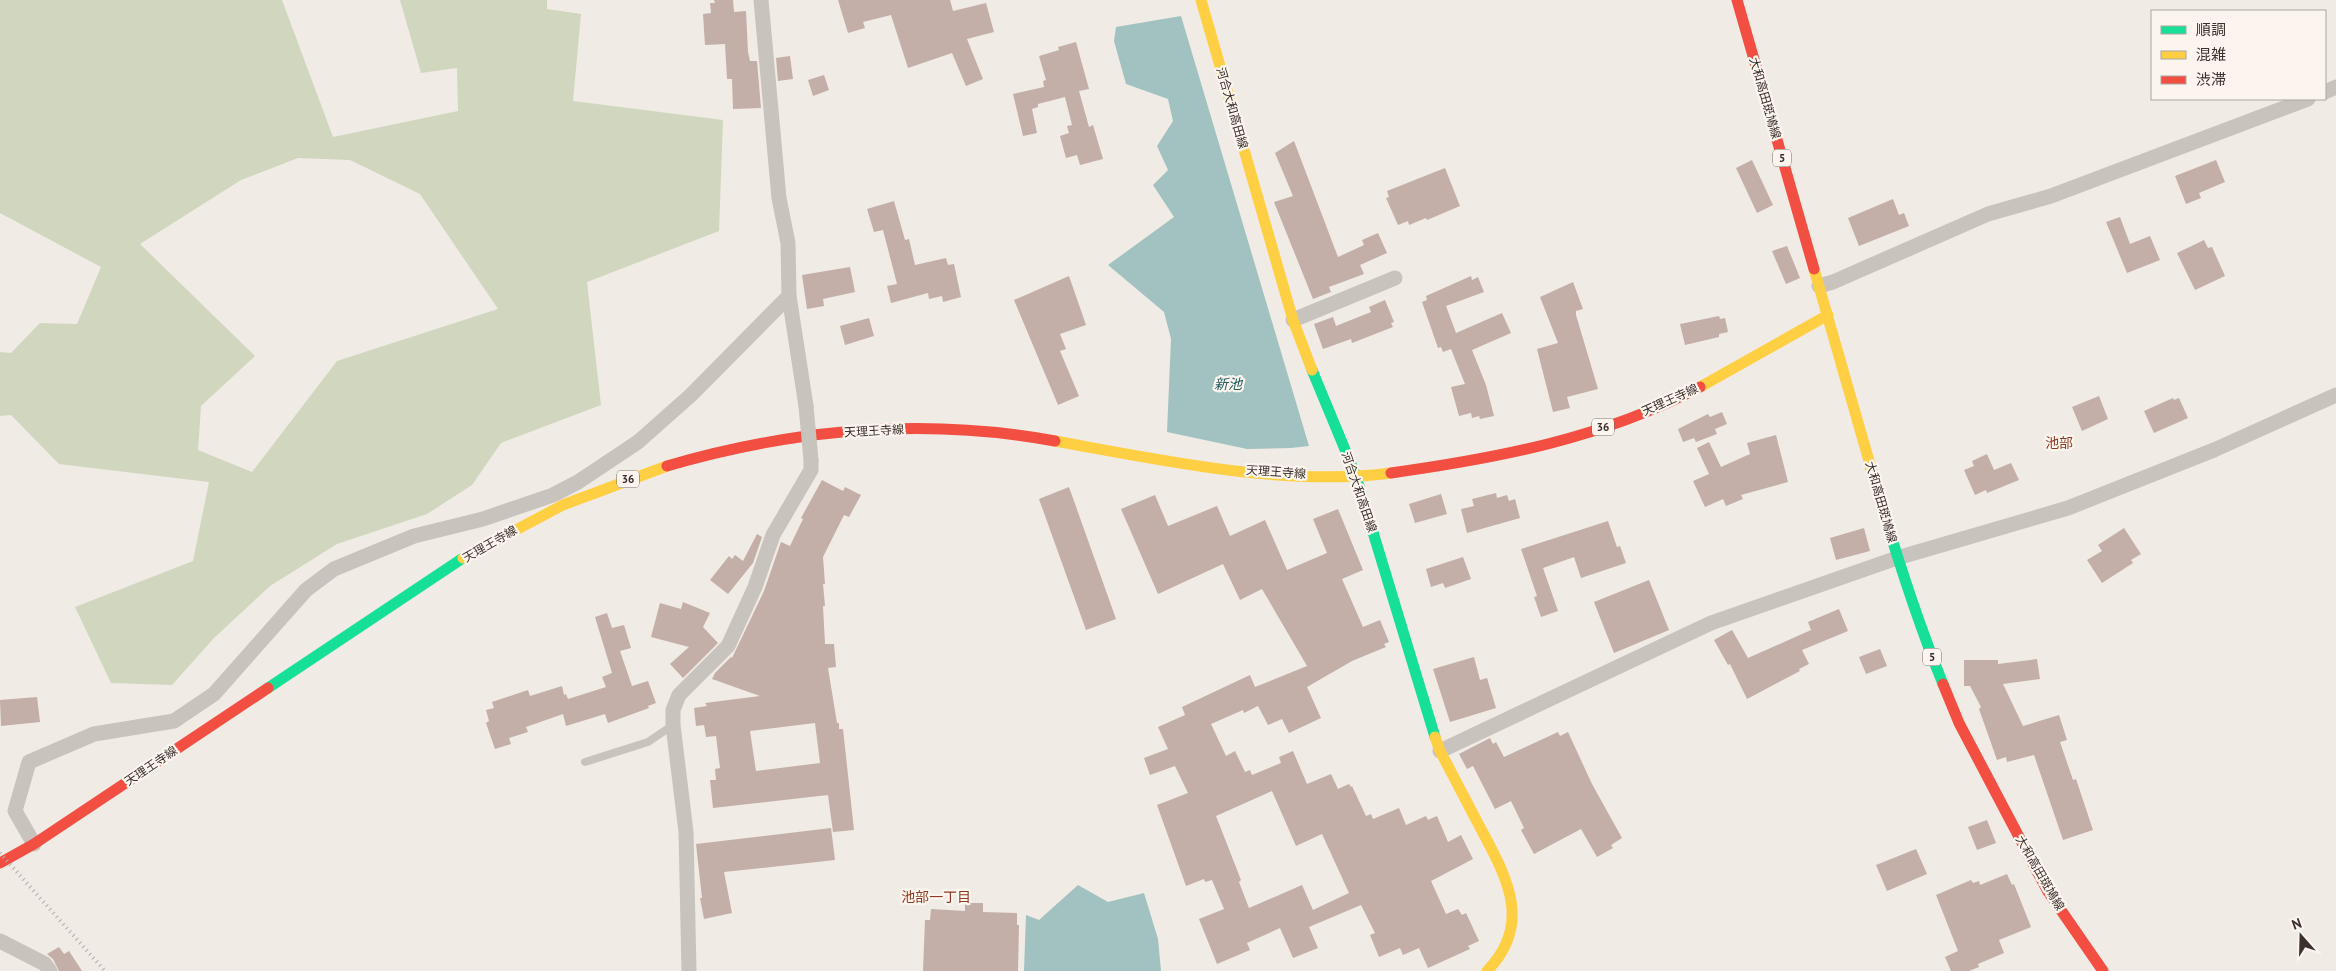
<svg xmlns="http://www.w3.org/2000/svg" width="2336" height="971" font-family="'PT Sans','Noto Sans JP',sans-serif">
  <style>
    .green { fill: #d1d6bf; fill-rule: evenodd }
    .water { fill: #a1c2c1 }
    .building { fill: #c3afa7; fill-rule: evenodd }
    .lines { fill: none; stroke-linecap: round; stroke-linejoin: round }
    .lane { stroke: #c9c3be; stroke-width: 8 }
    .street { stroke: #c9c3be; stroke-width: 15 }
    .fast { stroke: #16e098; stroke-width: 11 }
    .slow { stroke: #ffcf43; stroke-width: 11 }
    .jam { stroke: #f24e42; stroke-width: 11 }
    .rail { stroke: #b1aca8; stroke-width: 4; stroke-dasharray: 1 4; stroke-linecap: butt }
    .street-bridge { stroke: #c9c3be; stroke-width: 15 }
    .labels { text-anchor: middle; stroke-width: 4.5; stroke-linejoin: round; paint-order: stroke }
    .shield { fill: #fbf5ee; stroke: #756b66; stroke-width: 1 }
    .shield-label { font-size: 11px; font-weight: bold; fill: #3b302b }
    .street-label { font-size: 12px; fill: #3b302b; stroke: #fbf5ee }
    .water-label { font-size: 14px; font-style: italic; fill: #1f5a5e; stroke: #fbf5ee }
    .neighbourhood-label { font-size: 14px; fill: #8c3b22; stroke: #fbf5ee }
  </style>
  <rect width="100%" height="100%" fill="#f0ebe5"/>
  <path class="green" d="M 0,0 L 282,0 L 333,137 L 458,111 L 457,68 L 421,73 L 400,0 L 547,0 L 547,9 L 581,14 L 573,101 L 723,120 L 719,231 L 587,282 L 601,405 L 501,443 L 472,485 L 427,514 L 337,544 L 270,586 L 214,638 L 172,685 L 111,683 L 75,607 L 193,561 L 209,482 L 59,464 L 11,415 L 0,416 L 0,352 L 11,353 L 40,323 L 77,324 L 101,267 L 0,213 ZM 298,158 L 350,160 L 420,194 L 498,309 L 337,361 L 252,472 L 198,450 L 201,406 L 255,356 L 140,244 L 241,180 Z"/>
  <g class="water">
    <polygon points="1181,16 1309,446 1291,448 1247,449 1167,432 1171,339 1164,312 1108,265 1174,217 1153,185 1168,170 1157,146 1173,121 1168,99 1126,84 1114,41 1116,27"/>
    <polygon points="1078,885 1108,902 1144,893 1158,939 1161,971 1024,971 1026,915 1039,920"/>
  </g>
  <g class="building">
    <polygon points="714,0 733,0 734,12 746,11 748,52 750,61 757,61 761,108 733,109 732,79 727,79 725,44 705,45 703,14 711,13 710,3 715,3"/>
    <polygon points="838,0 950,0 953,11 986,3 994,32 967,39 983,79 966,86 952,53 908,68 891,15 863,22 865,28 848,33"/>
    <polygon points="1076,42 1089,89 1079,91 1089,127 1093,125 1103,159 1080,165 1077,155 1066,158 1060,136 1069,133 1067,126 1072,125 1065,97 1038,104 1038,107 1032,109 1037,133 1023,136 1013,94 1044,87 1043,81 1046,80 1039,56 1059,50 1058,47"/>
    <polygon points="790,56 793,79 778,81 776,58"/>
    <polygon points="824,75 829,90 813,96 808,80"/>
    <polygon points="1294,141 1338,257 1364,245 1362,240 1378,233 1387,253 1360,265 1364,274 1329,287 1331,292 1313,299 1274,202 1293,196 1275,153"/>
    <polygon points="1752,160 1773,205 1757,213 1736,168"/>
    <polygon points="2216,160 2225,182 2199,193 2201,198 2186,204 2175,176"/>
    <polygon points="1445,168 1460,206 1427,220 1426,218 1409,225 1408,221 1398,225 1386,198 1389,197 1387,191"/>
    <polygon points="1893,199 1899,215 1904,213 1909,226 1859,246 1848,218"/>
    <polygon points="894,201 905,240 909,239 915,265 946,258 948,265 954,264 961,297 943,302 942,296 929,299 928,293 891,303 887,286 897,284 883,230 874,232 867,209"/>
    <polygon points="2120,217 2130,244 2150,236 2160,260 2127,273 2106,222"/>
    <polygon points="2204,240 2208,248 2212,247 2225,276 2195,290 2177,253"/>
    <polygon points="1787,246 1800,278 1786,284 1772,251"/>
    <polygon points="850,267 855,292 823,299 824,306 807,309 802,275"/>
    <polygon points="1069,276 1086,325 1060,334 1066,349 1060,351 1079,396 1058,405 1014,300"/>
    <polygon points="1471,276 1472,280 1478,277 1484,292 1446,306 1456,333 1502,313 1511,333 1472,350 1486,385 1494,416 1480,419 1479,416 1472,418 1471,413 1459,416 1451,387 1465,384 1451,349 1443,352 1441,347 1438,348 1422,302 1427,300 1426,296"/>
    <polygon points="1573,282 1583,309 1576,311 1576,315 1598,389 1567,397 1570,408 1553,412 1537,349 1558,343 1540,297"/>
    <polygon points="1385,300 1394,322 1391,323 1393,327 1352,343 1351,339 1323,349 1314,324 1333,317 1336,326 1371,312 1369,307"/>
    <polygon points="1719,316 1720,319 1725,318 1728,332 1719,334 1719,337 1685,345 1680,324"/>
    <polygon points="869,318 874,336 845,345 840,326"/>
    <polygon points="2099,396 2108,419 2082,431 2072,407"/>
    <polygon points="2173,398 2174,400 2179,398 2188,418 2154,433 2144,411"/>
    <polygon points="1722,412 1727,424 1715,429 1717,434 1696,442 1694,438 1683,442 1678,429 1708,414 1710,417"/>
    <polygon points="1776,435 1788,482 1741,495 1743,499 1726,506 1723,499 1705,507 1693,481 1709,474 1697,448 1709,442 1721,467 1750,454 1747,443"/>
    <polygon points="1987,454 1994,470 2011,463 2019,480 1987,493 1986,490 1975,495 1964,470 1974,466 1972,461"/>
    <path d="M 822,480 L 843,491 L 845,487 L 861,495 L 849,517 L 844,515 L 823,557 L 825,584 L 823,584 L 825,606 L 823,606 L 825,644 L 834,644 L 836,667 L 828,668 L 837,723 L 839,723 L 839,729 L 843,729 L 854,830 L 833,832 L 828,795 L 713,808 L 710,780 L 716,780 L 715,769 L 720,768 L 716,736 L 706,737 L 704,725 L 696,726 L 694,708 L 707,706 L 705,703 L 760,696 L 712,679 L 715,673 L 731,657 L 732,658 L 764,591 L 781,542 L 790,546 L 803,519 L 801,518 ZM 815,723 L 820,763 L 756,771 L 750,731 Z"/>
    <polygon points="1069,487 1116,619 1086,630 1039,499"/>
    <polygon points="1496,493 1497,498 1507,495 1509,501 1515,499 1520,518 1467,533 1461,509 1474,506 1472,499"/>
    <polygon points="1441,494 1447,514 1415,523 1409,504"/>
    <path d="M 1155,495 L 1168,526 L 1217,506 L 1230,536 L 1265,520 L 1287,570 L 1327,553 L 1313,519 L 1338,509 L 1363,570 L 1342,579 L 1363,627 L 1380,620 L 1389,642 L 1384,644 L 1386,647 L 1352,661 L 1307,687 L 1321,718 L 1289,733 L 1282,719 L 1268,725 L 1258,706 L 1244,713 L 1243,710 L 1211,724 L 1226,756 L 1235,751 L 1245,772 L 1250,770 L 1252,775 L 1281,763 L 1279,757 L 1293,751 L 1307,784 L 1331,774 L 1338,789 L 1349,784 L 1351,787 L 1352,786 L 1366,816 L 1371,814 L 1373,819 L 1399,808 L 1406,825 L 1426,816 L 1428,820 L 1437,816 L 1448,842 L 1461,835 L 1473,859 L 1431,881 L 1446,914 L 1458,909 L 1462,915 L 1466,913 L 1479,941 L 1468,946 L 1470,949 L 1428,968 L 1419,948 L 1403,955 L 1400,948 L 1379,957 L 1370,935 L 1375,933 L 1361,905 L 1309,927 L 1318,948 L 1293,958 L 1280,928 L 1247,943 L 1250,950 L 1217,964 L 1199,919 L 1224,909 L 1212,880 L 1205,882 L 1204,879 L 1186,886 L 1157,805 L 1188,793 L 1175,766 L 1150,775 L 1144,758 L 1168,749 L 1158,727 L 1185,715 L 1182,707 L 1250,675 L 1255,687 L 1307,666 L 1262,589 L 1240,600 L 1223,564 L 1158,594 L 1121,509 ZM 1272,791 L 1296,846 L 1322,834 L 1349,893 L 1313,910 L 1302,885 L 1249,908 L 1239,882 L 1241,880 L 1216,816 Z"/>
    <polygon points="1608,521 1617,547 1620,546 1626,563 1581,578 1574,557 1543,568 1558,611 1541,617 1534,597 1537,596 1521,549"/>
    <polygon points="1864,528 1870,551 1836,560 1830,538"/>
    <polygon points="2124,528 2141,554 2131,560 2133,563 2102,583 2087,560 2102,551 2098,545"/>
    <polygon points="757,534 762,537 753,563 728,594 710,580 729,556 732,559 735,555 743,561"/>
    <polygon points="1463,557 1471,579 1445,588 1443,583 1431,587 1426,569"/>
    <polygon points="1649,580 1669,630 1614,653 1594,602"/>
    <polygon points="683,602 710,613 703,627 718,643 683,678 670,664 689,647 651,637 660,603 681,609"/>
    <polygon points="1839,609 1848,631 1802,650 1809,664 1799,669 1800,671 1747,699 1730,664 1728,665 1714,640 1732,630 1748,658 1811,630 1808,622"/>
    <polygon points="607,613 612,628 624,625 631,648 620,651 632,686 648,681 656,703 648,706 649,708 608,723 605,714 566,726 563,714 526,727 528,732 509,738 511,744 495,749 486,723 489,721 486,710 494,708 492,702 528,690 530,696 562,686 564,695 566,694 568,699 606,687 602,677 612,673 595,617"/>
    <polygon points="1880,649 1887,666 1866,674 1859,657"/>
    <polygon points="1474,657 1480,680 1487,678 1496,708 1450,722 1433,669"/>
    <polygon points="2037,659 2040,679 2003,684 2023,726 2059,715 2067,740 2060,742 2073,780 2076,779 2093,830 2063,840 2034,755 2007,762 2006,757 1997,760 1979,709 1981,707 1970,686 1964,686 1964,660 1998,660 1998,664"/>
    <polygon points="37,697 40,722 1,726 0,700"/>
    <polygon points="1558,732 1560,736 1568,732 1592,784 1622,838 1611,845 1613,848 1597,857 1581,829 1534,854 1521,830 1524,828 1511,801 1495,809 1473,766 1467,769 1459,754 1490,738 1493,744 1496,742 1504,757"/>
    <polygon points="1987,820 1996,843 1977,850 1968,827"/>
    <polygon points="831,828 835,860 724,872 732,913 704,919 700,898 702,898 696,844"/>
    <polygon points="1916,849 1927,874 1887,891 1876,865"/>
    <polygon points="2007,874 2012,885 2014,884 2031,927 1999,940 2004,953 1978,964 1979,967 1969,971 1951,971 1945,957 1958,951 1936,895 1971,880 1973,883 1979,881 1980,885"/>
    <polygon points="965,903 983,903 983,912 1017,913 1017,925 1019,925 1018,971 923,971 925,920 930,920 931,909 965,911"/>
    <polygon points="59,947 64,954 69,951 82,971 59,971 53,959 47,954"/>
  </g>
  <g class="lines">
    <polyline class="lane" points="585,762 648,742 673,725"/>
    <g class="street">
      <polyline points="761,0 779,198 788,243 789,296 806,406"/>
      <polyline points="2325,92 2336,87"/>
      <polyline points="1819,286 1833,282 1988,214 2051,196 2308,99"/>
      <polyline points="1293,320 1395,278"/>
      <polyline points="1440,751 1711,623 1897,558 2068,508 2214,450 2336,395"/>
      <polyline points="34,844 15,811 29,762 94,734 174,721 214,694 306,590 334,569 414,536 483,519 553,495 578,482 638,442 691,395 789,296"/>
      <polyline points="0,941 45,964 50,971"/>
      <polyline points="689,971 686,832 673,725 673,710 679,695 728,646 755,587 773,535 811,470 811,460"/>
    </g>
    <g class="fast">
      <polyline points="1312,370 1356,476 1435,737"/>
      <path d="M 1871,468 C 1892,542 1914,613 1943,684"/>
      <polyline points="268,688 463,558"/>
    </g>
    <g class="slow">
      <polyline points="1201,0 1293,320 1312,370"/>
      <polyline points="1814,269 1871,468"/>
      <polyline points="1700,387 1828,315"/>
      <path d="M 1055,441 C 1161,460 1283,487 1391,473"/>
      <polyline points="463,558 563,505 667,466"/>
      <path d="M 1435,737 L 1440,751 C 1454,777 1467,803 1481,829 C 1507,878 1533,924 1487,971"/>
    </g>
    <g class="jam">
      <polyline points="1737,0 1814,269"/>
      <path d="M 667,466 C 794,429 924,417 1055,441"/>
      <path d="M 1391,473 C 1499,458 1603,438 1700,387"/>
      <polyline points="1943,684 1959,723 2047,890 2103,971"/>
      <polyline points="0,863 34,844 268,688"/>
    </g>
    <polyline class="rail" points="0,853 105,971"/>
    <polyline class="street-bridge" points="806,406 811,460"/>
  </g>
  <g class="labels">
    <g class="shield">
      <rect x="1773" y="149.5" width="18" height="17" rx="4"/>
      <rect x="1592" y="418.5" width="22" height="17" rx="4"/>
      <rect x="617" y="470.5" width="22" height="17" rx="4"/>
      <rect x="1923" y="648.5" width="18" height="17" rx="4"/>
    </g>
    <g class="shield-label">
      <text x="1782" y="162">5</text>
      <text x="1603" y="431">36</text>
      <text x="628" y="483">36</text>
      <text x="1932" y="661">5</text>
    </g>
    <g class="street-label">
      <text transform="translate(1765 98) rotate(74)" y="4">大和高田斑鳩線</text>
      <text transform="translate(1232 108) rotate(74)" y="4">河合大和高田線</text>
      <text transform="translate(1670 400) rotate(-24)" y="4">天理王寺線</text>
      <text transform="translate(874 431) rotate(-3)" y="4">天理王寺線</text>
      <text transform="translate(1276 472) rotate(4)" y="4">天理王寺線</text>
      <text transform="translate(1359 492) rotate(71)" y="4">河合大和高田線</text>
      <text transform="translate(1881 502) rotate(74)" y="4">大和高田斑鳩線</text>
      <text transform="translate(490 544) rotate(-30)" y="4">天理王寺線</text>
      <text transform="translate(151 766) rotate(-34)" y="4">天理王寺線</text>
      <text transform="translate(2040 873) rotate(60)" y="4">大和高田斑鳩線</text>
    </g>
    <g class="water-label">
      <text x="1228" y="389">新池</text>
    </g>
    <g class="neighbourhood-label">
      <text x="2059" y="448">池部</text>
      <text x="936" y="902">池部一丁目</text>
    </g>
  </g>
  <rect x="2151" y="10" width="175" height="90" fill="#fbf5ee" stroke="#aea6a0"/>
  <rect x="2161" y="26" width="25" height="8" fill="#16e098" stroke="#aea6a0"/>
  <text x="2196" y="35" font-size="15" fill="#3b302b">順調</text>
  <rect x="2161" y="51" width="25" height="8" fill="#ffcf43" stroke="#aea6a0"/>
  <text x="2196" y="60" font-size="15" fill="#3b302b">混雑</text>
  <rect x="2161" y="76" width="25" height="8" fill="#f24e42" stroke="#aea6a0"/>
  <text x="2196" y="85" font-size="15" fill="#3b302b">渋滞</text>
  <g transform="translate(2301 936) rotate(340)" stroke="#fbf5ee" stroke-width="4" paint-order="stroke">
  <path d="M0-4L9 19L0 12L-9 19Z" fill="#3b302b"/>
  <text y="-8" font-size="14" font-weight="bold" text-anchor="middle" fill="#3b302b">N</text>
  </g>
</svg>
